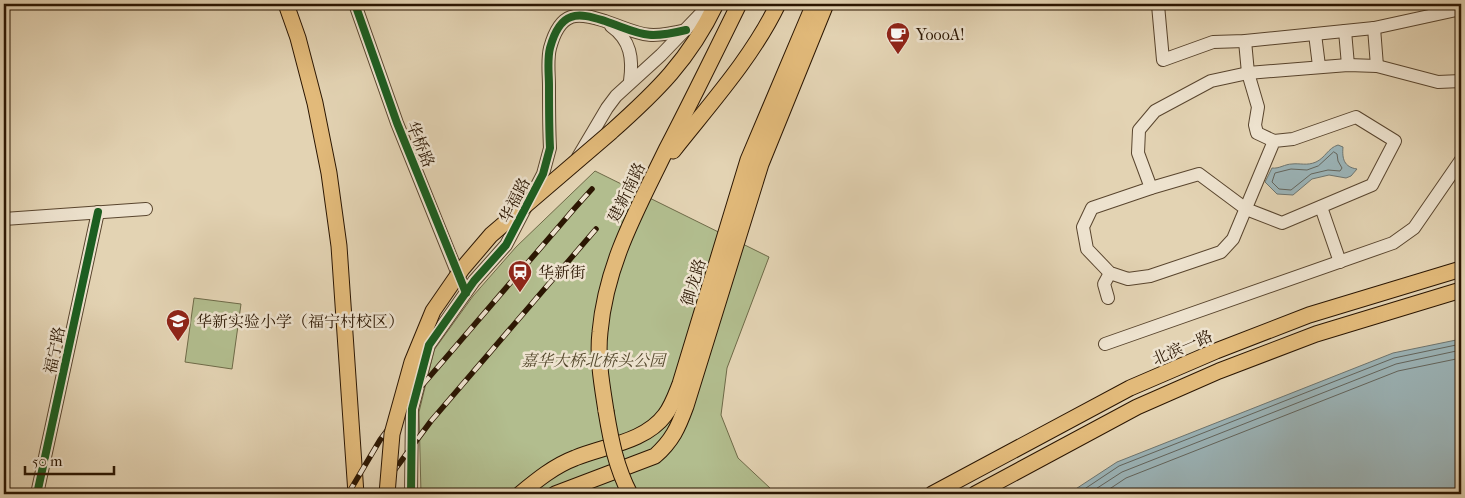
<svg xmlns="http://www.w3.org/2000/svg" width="1465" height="498" font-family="'IM FELL French Canon','Noto Serif SC',serif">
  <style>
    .green { fill: #b2bd8e; stroke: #6e6a48 }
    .water { fill: #9bb4b8; stroke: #6e756f }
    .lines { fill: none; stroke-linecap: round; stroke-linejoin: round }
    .shore { stroke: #63655d; stroke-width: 1 }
    .minor-casing { stroke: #59452e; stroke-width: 14 }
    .major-casing { stroke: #2b1602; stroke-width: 17 }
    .minor { stroke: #ede2ce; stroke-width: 12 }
    .major { stroke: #e2ba7a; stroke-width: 15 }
    .rail-casing { stroke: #2b1602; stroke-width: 5.5 }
    .rail { stroke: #ede2ce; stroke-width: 4; stroke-dasharray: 11; stroke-linecap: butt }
    .major-bridge-casing { stroke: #2b1602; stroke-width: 17; stroke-linecap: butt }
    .major-bridge { stroke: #e2ba7a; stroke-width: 15 }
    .cycleway-casing { stroke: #ede2ce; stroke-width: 11 }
    .cycleway { stroke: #1b5e20; stroke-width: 8 }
    .labels { text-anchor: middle; stroke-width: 5; stroke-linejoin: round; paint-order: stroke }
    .poi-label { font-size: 16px; fill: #2b1602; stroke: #ede2ce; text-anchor: start }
    .street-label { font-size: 16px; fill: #2b1602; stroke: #ede2ce }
    .park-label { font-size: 16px; font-style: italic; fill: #54482c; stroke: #ede2ce }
  </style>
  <rect width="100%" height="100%" fill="#e3d3b3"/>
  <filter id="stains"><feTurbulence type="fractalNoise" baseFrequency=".004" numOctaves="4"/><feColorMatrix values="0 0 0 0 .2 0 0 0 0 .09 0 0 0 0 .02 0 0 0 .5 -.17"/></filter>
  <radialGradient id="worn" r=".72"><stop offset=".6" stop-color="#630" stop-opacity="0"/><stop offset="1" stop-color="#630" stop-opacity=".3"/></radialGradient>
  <g class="green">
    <polygon points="595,171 769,257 727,368 721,415 738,458 771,489 788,494 421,494 419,412 434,350 473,296 516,247"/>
    <polygon points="194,298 241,304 232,369 185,362"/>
  </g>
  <g class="water">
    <path d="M 1338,145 L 1343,147 C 1342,159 1344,167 1357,169 L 1351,176 L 1346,178 L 1329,175 L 1312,179 L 1293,195 L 1277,194 L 1265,182 L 1272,168 C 1279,169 1285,164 1292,164 C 1300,163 1307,166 1316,162 C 1325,158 1328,148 1338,145 Z"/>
    <polygon points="1461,339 1461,494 1068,494 1117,462 1393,353"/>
  </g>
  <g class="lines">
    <g class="shore">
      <polygon points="1334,152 1337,154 1338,161 1342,168 1340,171 1328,170 1311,174 1291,190 1279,189 1272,182 1275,173 1291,169 1307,170 1318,166"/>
      <polyline points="1077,494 1119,466 1394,358 1461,344"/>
      <polyline points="1088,494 1122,472 1396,364 1461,350"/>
      <polyline points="1102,494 1126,478 1398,371 1461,358"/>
    </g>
    <g class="minor-casing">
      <g id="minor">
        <polyline points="355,4 397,123 461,282"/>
        <polyline points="1160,4 1158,5 1163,60 1213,42 1245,41 1374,28 1461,9"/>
        <path d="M 611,26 C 631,40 633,59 630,81"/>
        <polyline points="1374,28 1377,66"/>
        <polyline points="1345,31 1348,65"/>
        <polyline points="1315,34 1319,66"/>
        <polyline points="1245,41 1248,73 1258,107 1255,125 1257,133 1274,141"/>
        <polyline points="578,157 607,108 616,96 661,55 710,4"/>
        <polyline points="1151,188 1138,153 1139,130 1155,111 1211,81 1248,73 1348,65 1377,66 1438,82 1461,81"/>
        <polyline points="1321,207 1340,262"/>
        <polyline points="1246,209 1199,174 1151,188 1092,208 1083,227 1087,249 1110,273 1128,279 1150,276 1221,252 1233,239 1274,141 1293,139 1356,117 1395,141 1372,185 1282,223 1246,209"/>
        <polyline points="4,219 146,209"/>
        <polyline points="1108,298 1104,284 1110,273"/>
        <polyline points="1105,344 1393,243 1414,228 1461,160"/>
        <polyline points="37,494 98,212"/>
        <path d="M 411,494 L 412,409 L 429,345 L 474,281 L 506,245 L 543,174 L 550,148 C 549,128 549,107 549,86 C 549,74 547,60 550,48 C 553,37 559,21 571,17 C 581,13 595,18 605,21 C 642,34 645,40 686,30"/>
      </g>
    </g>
    <g class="major-casing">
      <g id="major">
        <polyline points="286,4 298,38 315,103 329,173 339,246 356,494"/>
        <path d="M 611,132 C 657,91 689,60 716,4"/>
        <path d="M 673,151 C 710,104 752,58 778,4"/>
        <path d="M 606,411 C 602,385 597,358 600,332 C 606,264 637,210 666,150 C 691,102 715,53 739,4"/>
        <path d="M 520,494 C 537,480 554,466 575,458 C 604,446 645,442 665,415 C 672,406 676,394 680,384 L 748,160 L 814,4"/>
        <path d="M 555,494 L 655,456 C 672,441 678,428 686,406 L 761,164 L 826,4"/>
        <polyline points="932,494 1130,388 1216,351 1309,315 1461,269"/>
        <polyline points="975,494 1137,407 1219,371 1316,334 1461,290"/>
      </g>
    </g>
    <use href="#minor" class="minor"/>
    <use href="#major" class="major"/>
    <g class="rail-casing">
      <g id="rail">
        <polyline points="348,494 380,440 413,396 574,209 592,189"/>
        <polyline points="381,494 393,472 431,421 596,229"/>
      </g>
    </g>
    <use href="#rail" class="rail"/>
    <g class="major-bridge-casing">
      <g id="major-bridge">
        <path d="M 606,411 C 611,441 616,467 630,494"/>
        <polyline points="387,494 392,434 412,362 433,311 462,269 491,235 611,132"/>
      </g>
    </g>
    <use href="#major-bridge" class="major-bridge"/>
    <g class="cycleway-casing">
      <g id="cycleway">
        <polyline points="355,4 397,123 466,293"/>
        <polyline points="37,494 98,212"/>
        <path d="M 411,494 L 412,409 L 429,345 L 474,281 L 506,245 L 543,174 L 550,148 C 549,128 549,107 549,86 C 549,74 547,60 550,48 C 553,37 559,21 571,17 C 581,13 595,18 605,21 C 642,34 645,40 686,30"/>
      </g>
    </g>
    <use href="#cycleway" class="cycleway"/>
  </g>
  <defs>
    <g id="cafe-pin" transform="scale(1.25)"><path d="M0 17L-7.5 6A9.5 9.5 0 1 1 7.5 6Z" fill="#8f2418" stroke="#ede2ce"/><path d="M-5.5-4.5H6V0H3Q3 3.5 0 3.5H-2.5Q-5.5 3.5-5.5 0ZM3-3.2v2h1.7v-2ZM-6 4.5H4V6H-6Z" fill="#fff"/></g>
    <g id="station-pin" transform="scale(1.25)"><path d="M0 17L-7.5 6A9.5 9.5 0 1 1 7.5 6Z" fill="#8f2418" stroke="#ede2ce"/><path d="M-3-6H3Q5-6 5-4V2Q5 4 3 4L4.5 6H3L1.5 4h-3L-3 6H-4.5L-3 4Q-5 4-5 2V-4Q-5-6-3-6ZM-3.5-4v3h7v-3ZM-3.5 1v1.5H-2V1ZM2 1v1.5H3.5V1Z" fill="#fff"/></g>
    <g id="school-pin" transform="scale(1.25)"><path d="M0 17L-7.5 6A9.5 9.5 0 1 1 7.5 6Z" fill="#8f2418" stroke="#ede2ce"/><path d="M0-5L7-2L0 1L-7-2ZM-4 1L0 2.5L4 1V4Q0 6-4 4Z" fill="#fff"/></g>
  </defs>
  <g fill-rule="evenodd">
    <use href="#cafe-pin" x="898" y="34"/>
    <use href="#station-pin" x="520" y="272"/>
    <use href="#school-pin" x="178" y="321"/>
  </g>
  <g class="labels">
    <g class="poi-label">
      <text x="916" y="40">YoooA!</text>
      <text x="538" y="278">华新街</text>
      <text x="196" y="327">华新实验小学（福宁村校区）</text>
    </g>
    <g class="street-label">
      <text transform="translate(421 144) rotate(68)" y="6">华桥路</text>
      <text transform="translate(626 192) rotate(-64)" y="6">建新南路</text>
      <text transform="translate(514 200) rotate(-63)" y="6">华福路</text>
      <text transform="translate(693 282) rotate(-73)" y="6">御龙路</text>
      <text transform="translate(1182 347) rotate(-23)" y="6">北滨一路</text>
      <text transform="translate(54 350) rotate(-78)" y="6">福宁路</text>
    </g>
    <g class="park-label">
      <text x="593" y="366">嘉华大桥北桥头公园</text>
    </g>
  </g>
  <rect width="1465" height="498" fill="none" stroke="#e3d3b3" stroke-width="20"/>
  <rect x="5" y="5" width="1455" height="488" fill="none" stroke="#2b1602" stroke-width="2.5"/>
  <rect x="10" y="10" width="1445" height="478" fill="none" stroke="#2b1602"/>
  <path d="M25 466v8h89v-8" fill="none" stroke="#2b1602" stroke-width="2.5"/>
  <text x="32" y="466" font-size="15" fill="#2b1602" stroke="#ede2ce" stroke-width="4" paint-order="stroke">50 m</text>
  <rect width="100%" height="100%" filter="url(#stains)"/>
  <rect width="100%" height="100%" fill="url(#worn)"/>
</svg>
